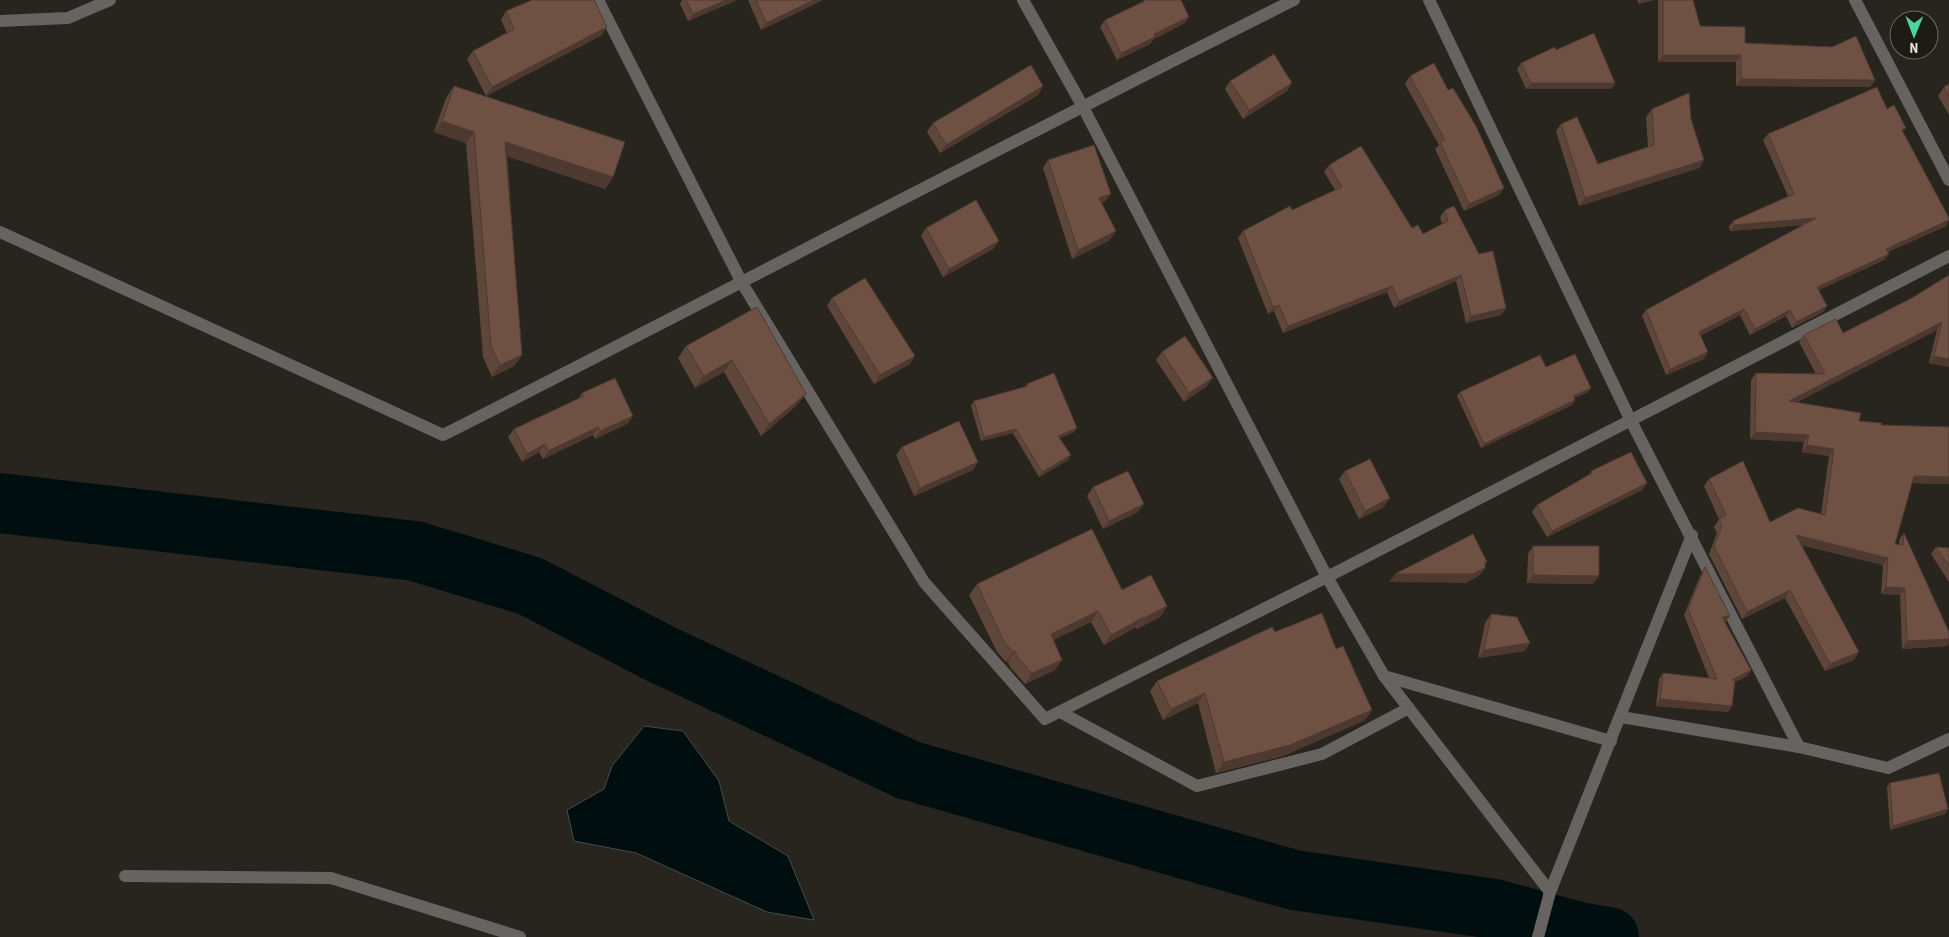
<svg xmlns="http://www.w3.org/2000/svg" width="1949" height="937" font-family="'Roboto Condensed',sans-serif">
  <style>
    .water { fill: #000e0f; stroke: #444d4c }
    .lines { fill: none; stroke-linecap: round; stroke-linejoin: round }
    .river { stroke: #000e0f; stroke-width: 60 }
    .minor { stroke: #666360; stroke-width: 12 }
    .wall { fill: #5f463a }
    .shaded-wall { fill: #4e3930 }
    .building { fill: #6f5144; stroke: #4e3930 }
  </style>
  <rect width="100%" height="100%" fill="#28251e"/>
  <polygon class="water" points="644,726 683,731 719,781 729,821 788,856 814,920 767,912 636,853 574,841 567,810 604,789 612,766"/>
  <g class="lines">
    <polyline class="river" points="0,503 415,551 530,586 661,654 908,770 1294,880 1494,909 1579,932 1609,937"/>
    <g class="minor">
      <polyline points="598,0 742,283 924,582 1045,719 1327,577 1949,256"/>
      <polyline points="1023,0 1082,105 1327,577 1384,676 1550,892"/>
      <polyline points="1429,0 1631,421 1799,747"/>
      <polyline points="1855,0 1949,180"/>
      <polyline points="0,21 68,18 110,0"/>
      <path d="M 0,232 L 443,435 C 727,291 1009,142 1294,0"/>
      <polyline points="1384,676 1611,741"/>
      <polyline points="1060,712 1197,786 1322,754 1409,708"/>
      <polyline points="1621,717 1799,747 1888,768 1949,739"/>
      <polyline points="125,876 331,878 520,937"/>
      <polyline points="1538,937 1550,892 1692,535"/>
    </g>
  </g>
  <g class="wall">
    <polygon points="682,0 737,0 688,21 680,4"/>
    <polygon points="748,0 823,0 761,30"/>
    <polygon points="1144,0 1181,0 1185,23 1154,39 1150,44 1117,60 1100,27 1105,20 1142,2"/>
    <polygon points="1637,0 1654,0 1639,4"/>
    <polygon points="1658,0 1693,0 1700,26 1745,43 1875,80 1870,87 1736,86 1736,62 1658,62"/>
    <polygon points="506,11 602,35 486,96 467,59 473,51 507,33 501,20"/>
    <polygon points="1521,63 1615,83 1611,89 1526,89 1517,69"/>
    <polygon points="1410,76 1499,195 1464,211 1435,149 1439,145 1405,84"/>
    <polygon points="1230,81 1292,83 1287,91 1243,119 1225,89"/>
    <polygon points="1949,84 1949,115 1938,96 1944,87"/>
    <polygon points="454,86 613,177 605,189 507,156 522,355 514,366 492,377 483,357 466,143 434,132 446,98"/>
    <polygon points="1043,86 1038,95 940,153 927,132 933,123"/>
    <polygon points="1652,109 1691,119 1704,160 1699,168 1579,206 1556,131 1561,124 1598,164 1648,147 1646,117"/>
    <polygon points="1887,109 1903,132 1946,226 1888,252 1889,254 1884,260 1819,290 1827,306 1823,312 1792,328 1786,316 1750,335 1740,315 1700,336 1704,359 1666,375 1642,316 1646,310 1803,225 1730,231 1729,227 1733,221 1788,196 1763,140 1768,134"/>
    <polygon points="1048,160 1105,202 1102,203 1110,240 1072,259 1043,168"/>
    <polygon points="1329,165 1412,228 1423,234 1442,224 1440,217 1445,210 1506,308 1501,315 1466,323 1456,281 1394,308 1387,292 1283,333 1274,311 1268,314 1238,238 1243,231 1292,210 1335,190 1324,172"/>
    <polygon points="926,228 993,249 943,277 921,236"/>
    <polygon points="1949,275 1949,367 1929,363 1937,330 1796,402 1859,421 1881,425 1949,427 1949,484 1912,483 1895,544 1899,544 1899,540 1904,533 1947,646 1902,649 1900,595 1881,594 1883,565 1801,545 1859,652 1854,660 1825,671 1785,598 1742,619 1709,554 1717,533 1714,527 1719,519 1704,486 1709,479 1770,522 1821,514 1829,456 1802,452 1804,442 1750,439 1751,380 1756,373 1816,374 1799,342 1804,335 1843,333 1912,298"/>
    <polygon points="832,298 910,364 874,384 827,306"/>
    <polygon points="757,307 797,405 761,436 724,372 695,388 678,358 686,346"/>
    <polygon points="1162,352 1207,386 1184,402 1156,360"/>
    <polygon points="1546,367 1591,388 1588,392 1574,398 1575,400 1572,405 1481,448 1457,396 1460,392"/>
    <polygon points="1027,384 1074,432 1060,438 1068,460 1039,477 1013,433 981,441 971,406 974,401 1024,387"/>
    <polygon points="582,393 633,416 627,424 595,439 593,435 543,459 539,452 522,462 508,437 514,429 579,398"/>
    <polygon points="902,447 973,470 914,496 896,455"/>
    <polygon points="1345,471 1384,507 1359,519 1339,479"/>
    <polygon points="1591,471 1647,483 1642,490 1547,537 1532,512 1537,505 1589,475"/>
    <polygon points="1093,487 1138,512 1103,529 1087,496"/>
    <polygon points="1533,546 1593,584 1527,583 1528,554"/>
    <polygon points="1936,547 1949,548 1949,582 1931,554"/>
    <polygon points="1705,567 1725,623 1751,670 1747,676 1735,682 1728,712 1656,706 1659,679 1663,673 1709,678 1684,615 1701,574"/>
    <polygon points="977,584 1122,590 1167,606 1160,617 1137,629 1136,627 1104,645 1091,622 1053,640 1055,670 1025,684 1010,667 1008,662 1006,662 997,652 969,595"/>
    <polygon points="1491,614 1525,651 1478,658 1485,623"/>
    <polygon points="1275,632 1336,649 1372,710 1365,720 1283,756 1216,773 1198,703 1163,720 1150,691 1157,681"/>
    <polygon points="1890,783 1945,814 1890,830 1887,787"/>
  </g>
  <g class="shaded-wall">
    <polygon points="726,0 737,0 688,21 693,14"/>
    <polygon points="814,0 823,0 761,30 766,23"/>
    <polygon points="1642,0 1654,0 1639,4"/>
    <polygon points="1189,17 1185,23 1154,39 1150,44 1117,60 1121,53 1154,34"/>
    <polygon points="607,27 602,35 486,96 492,87"/>
    <polygon points="1663,55 1741,55 1736,62 1658,62"/>
    <polygon points="1741,79 1875,80 1870,87 1736,86"/>
    <polygon points="1292,83 1287,91 1243,119 1249,110"/>
    <polygon points="1531,83 1615,83 1611,89 1526,89"/>
    <polygon points="1043,86 1038,95 940,153 946,145"/>
    <polygon points="442,121 474,132 466,143 434,132"/>
    <polygon points="505,142 613,177 605,189 497,153"/>
    <polygon points="1704,160 1699,168 1579,206 1585,198"/>
    <polygon points="1504,188 1499,195 1464,211 1469,204"/>
    <polygon points="1111,194 1105,202 1093,206 1099,198"/>
    <polygon points="1816,218 1811,224 1730,231 1734,225"/>
    <polygon points="1949,220 1946,226 1882,255 1886,249"/>
    <polygon points="1116,231 1110,240 1072,259 1078,250"/>
    <polygon points="999,241 993,249 943,277 949,269"/>
    <polygon points="1889,254 1884,260 1812,293 1817,287"/>
    <polygon points="1461,275 1456,281 1394,308 1399,301"/>
    <polygon points="1392,286 1387,292 1283,333 1288,326"/>
    <polygon points="1279,305 1274,311 1268,314 1273,307"/>
    <polygon points="1827,306 1823,312 1792,328 1796,322"/>
    <polygon points="1506,308 1501,315 1466,323 1471,316"/>
    <polygon points="1744,309 1740,315 1694,339 1699,332"/>
    <polygon points="1790,310 1786,316 1750,335 1755,329"/>
    <polygon points="1942,322 1937,330 1784,409 1789,401"/>
    <polygon points="1708,352 1704,359 1666,375 1670,369"/>
    <polygon points="522,355 514,366 492,377 500,365"/>
    <polygon points="915,356 910,364 874,384 880,375"/>
    <polygon points="1934,356 1949,359 1949,367 1929,363"/>
    <polygon points="732,360 724,372 695,388 704,376"/>
    <polygon points="1213,378 1207,386 1184,402 1189,393"/>
    <polygon points="1591,388 1588,392 1570,400 1573,396"/>
    <polygon points="806,394 797,405 761,436 769,424"/>
    <polygon points="1575,400 1572,405 1481,448 1484,444"/>
    <polygon points="633,416 627,424 595,439 600,431"/>
    <polygon points="598,427 593,435 543,459 548,451"/>
    <polygon points="1077,428 1074,432 1055,440 1058,436"/>
    <polygon points="1016,429 1013,433 981,441 984,437"/>
    <polygon points="1755,432 1809,435 1804,442 1750,439"/>
    <polygon points="545,444 539,452 522,462 527,454"/>
    <polygon points="1807,445 1834,449 1829,456 1802,452"/>
    <polygon points="1071,455 1068,460 1039,477 1042,472"/>
    <polygon points="978,462 973,470 914,496 920,488"/>
    <polygon points="1914,476 1949,477 1949,484 1908,483"/>
    <polygon points="1647,483 1642,490 1547,537 1552,531"/>
    <polygon points="1390,498 1384,507 1359,519 1365,511"/>
    <polygon points="1144,504 1138,512 1103,529 1109,521"/>
    <polygon points="1796,535 1888,558 1883,565 1790,542"/>
    <polygon points="1487,562 1482,569 1485,568 1479,576 1466,583 1389,582 1395,574 1485,563"/>
    <polygon points="1533,575 1599,576 1593,584 1527,583"/>
    <polygon points="1886,587 1905,588 1900,595 1881,594"/>
    <polygon points="1790,590 1785,598 1742,619 1747,612"/>
    <polygon points="1167,606 1160,617 1137,629 1144,618"/>
    <polygon points="1098,611 1091,622 1043,645 1051,634"/>
    <polygon points="1730,616 1726,622 1718,624 1722,617"/>
    <polygon points="1144,617 1136,627 1104,645 1111,635"/>
    <polygon points="1949,639 1949,643 1947,646 1902,649 1907,641"/>
    <polygon points="1530,643 1525,651 1478,658 1484,650"/>
    <polygon points="1015,651 1008,662 1006,662 1013,652"/>
    <polygon points="1859,652 1854,660 1825,671 1830,664"/>
    <polygon points="1062,660 1055,670 1025,684 1032,673"/>
    <polygon points="1751,670 1747,676 1728,686 1732,680"/>
    <polygon points="1205,693 1198,703 1163,720 1171,709"/>
    <polygon points="1660,699 1732,706 1728,712 1656,706"/>
    <polygon points="1372,710 1365,720 1283,756 1216,773 1224,762"/>
    <polygon points="1948,809 1945,814 1890,830 1893,826"/>
  </g>
  <g class="building">
    <polygon points="532,0 594,0 607,27 492,87 473,51 514,29 506,11"/>
    <polygon points="686,0 726,0 693,14"/>
    <polygon points="756,0 814,0 766,23"/>
    <polygon points="1145,0 1181,0 1189,17 1154,34 1155,37 1121,53 1105,20 1145,1"/>
    <polygon points="1663,0 1693,0 1700,26 1745,27 1745,43 1832,47 1856,36 1875,80 1741,79 1741,55 1663,55"/>
    <polygon points="1594,33 1615,83 1531,83 1521,63 1555,47 1556,50"/>
    <polygon points="1274,54 1292,83 1249,110 1230,81"/>
    <polygon points="1434,63 1448,90 1453,88 1476,126 1504,188 1469,204 1440,142 1445,140 1410,76"/>
    <polygon points="1031,65 1043,86 946,145 933,123"/>
    <polygon points="1949,84 1949,97 1944,87"/>
    <polygon points="454,86 625,142 613,177 505,142 522,355 500,365 491,346 474,132 442,121"/>
    <polygon points="1877,87 1887,109 1894,105 1906,128 1902,130 1949,218 1949,220 1886,249 1889,254 1817,287 1827,306 1796,322 1790,310 1755,329 1744,309 1699,332 1708,352 1670,369 1646,310 1816,218 1734,225 1733,221 1794,194 1768,134"/>
    <polygon points="1689,93 1691,119 1704,160 1585,198 1561,124 1577,117 1598,164 1654,145 1652,109"/>
    <polygon points="1094,145 1111,194 1099,198 1116,231 1078,250 1048,160"/>
    <polygon points="1361,146 1412,228 1418,225 1423,234 1448,221 1445,210 1454,206 1479,254 1493,251 1506,308 1471,316 1461,275 1399,301 1392,286 1288,326 1279,305 1273,307 1243,231 1290,206 1292,210 1342,187 1329,165"/>
    <polygon points="976,200 999,241 949,269 926,228"/>
    <polygon points="1949,275 1949,359 1934,356 1942,322 1789,401 1861,413 1859,421 1882,423 1881,425 1949,427 1949,477 1914,476 1895,544 1903,545 1904,533 1949,632 1949,639 1907,641 1905,588 1886,587 1888,558 1796,535 1859,652 1830,664 1790,590 1747,612 1714,546 1722,526 1719,519 1726,515 1709,479 1743,461 1770,522 1798,508 1825,515 1834,449 1807,445 1809,435 1755,432 1756,373 1825,374 1804,335 1836,319 1843,333 1912,298"/>
    <polygon points="865,278 915,356 880,375 832,298"/>
    <polygon points="757,307 806,394 769,424 732,360 704,376 686,346"/>
    <polygon points="1185,336 1213,378 1189,393 1162,352"/>
    <polygon points="1575,354 1591,388 1573,396 1575,400 1484,444 1460,392 1540,355 1546,367"/>
    <polygon points="1054,373 1077,428 1058,436 1071,455 1042,472 1016,429 984,437 974,401 1028,386 1027,384"/>
    <polygon points="615,378 633,416 600,431 598,427 548,451 545,444 527,454 514,429 584,396 582,393"/>
    <polygon points="959,421 978,462 920,488 902,447"/>
    <polygon points="1631,452 1647,483 1552,531 1537,505 1592,473 1591,471"/>
    <polygon points="1370,459 1390,498 1365,511 1345,471"/>
    <polygon points="1128,471 1144,504 1109,521 1093,487"/>
    <polygon points="1092,529 1122,590 1151,575 1167,606 1144,618 1144,617 1111,635 1098,611 1051,634 1062,660 1032,673 1017,657 1015,651 1013,652 1004,642 977,584"/>
    <polygon points="1473,534 1487,562 1485,563 1485,568 1472,574 1395,574"/>
    <polygon points="1533,546 1599,546 1599,576 1533,575"/>
    <polygon points="1936,547 1949,548 1949,566"/>
    <polygon points="1705,567 1730,616 1722,617 1751,670 1732,680 1735,680 1732,706 1660,699 1663,673 1717,679 1688,609"/>
    <polygon points="1322,613 1336,649 1343,646 1372,710 1290,745 1224,762 1205,693 1171,709 1157,681 1272,627 1275,632"/>
    <polygon points="1491,614 1517,617 1530,643 1484,650"/>
    <polygon points="1939,773 1948,809 1893,826 1890,783"/>
  </g>
  <g transform="translate(1914 35) rotate(181)"><circle r="24" fill="#1e1b14" stroke="#6c6963"/>
  <path d="M0-4L9 19L0 12L-9 19Z" fill="#4bd49b"/>
  <text y="-8" font-size="14" font-weight="bold" text-anchor="middle" fill="#e1dfda">N</text>
  </g>
</svg>
